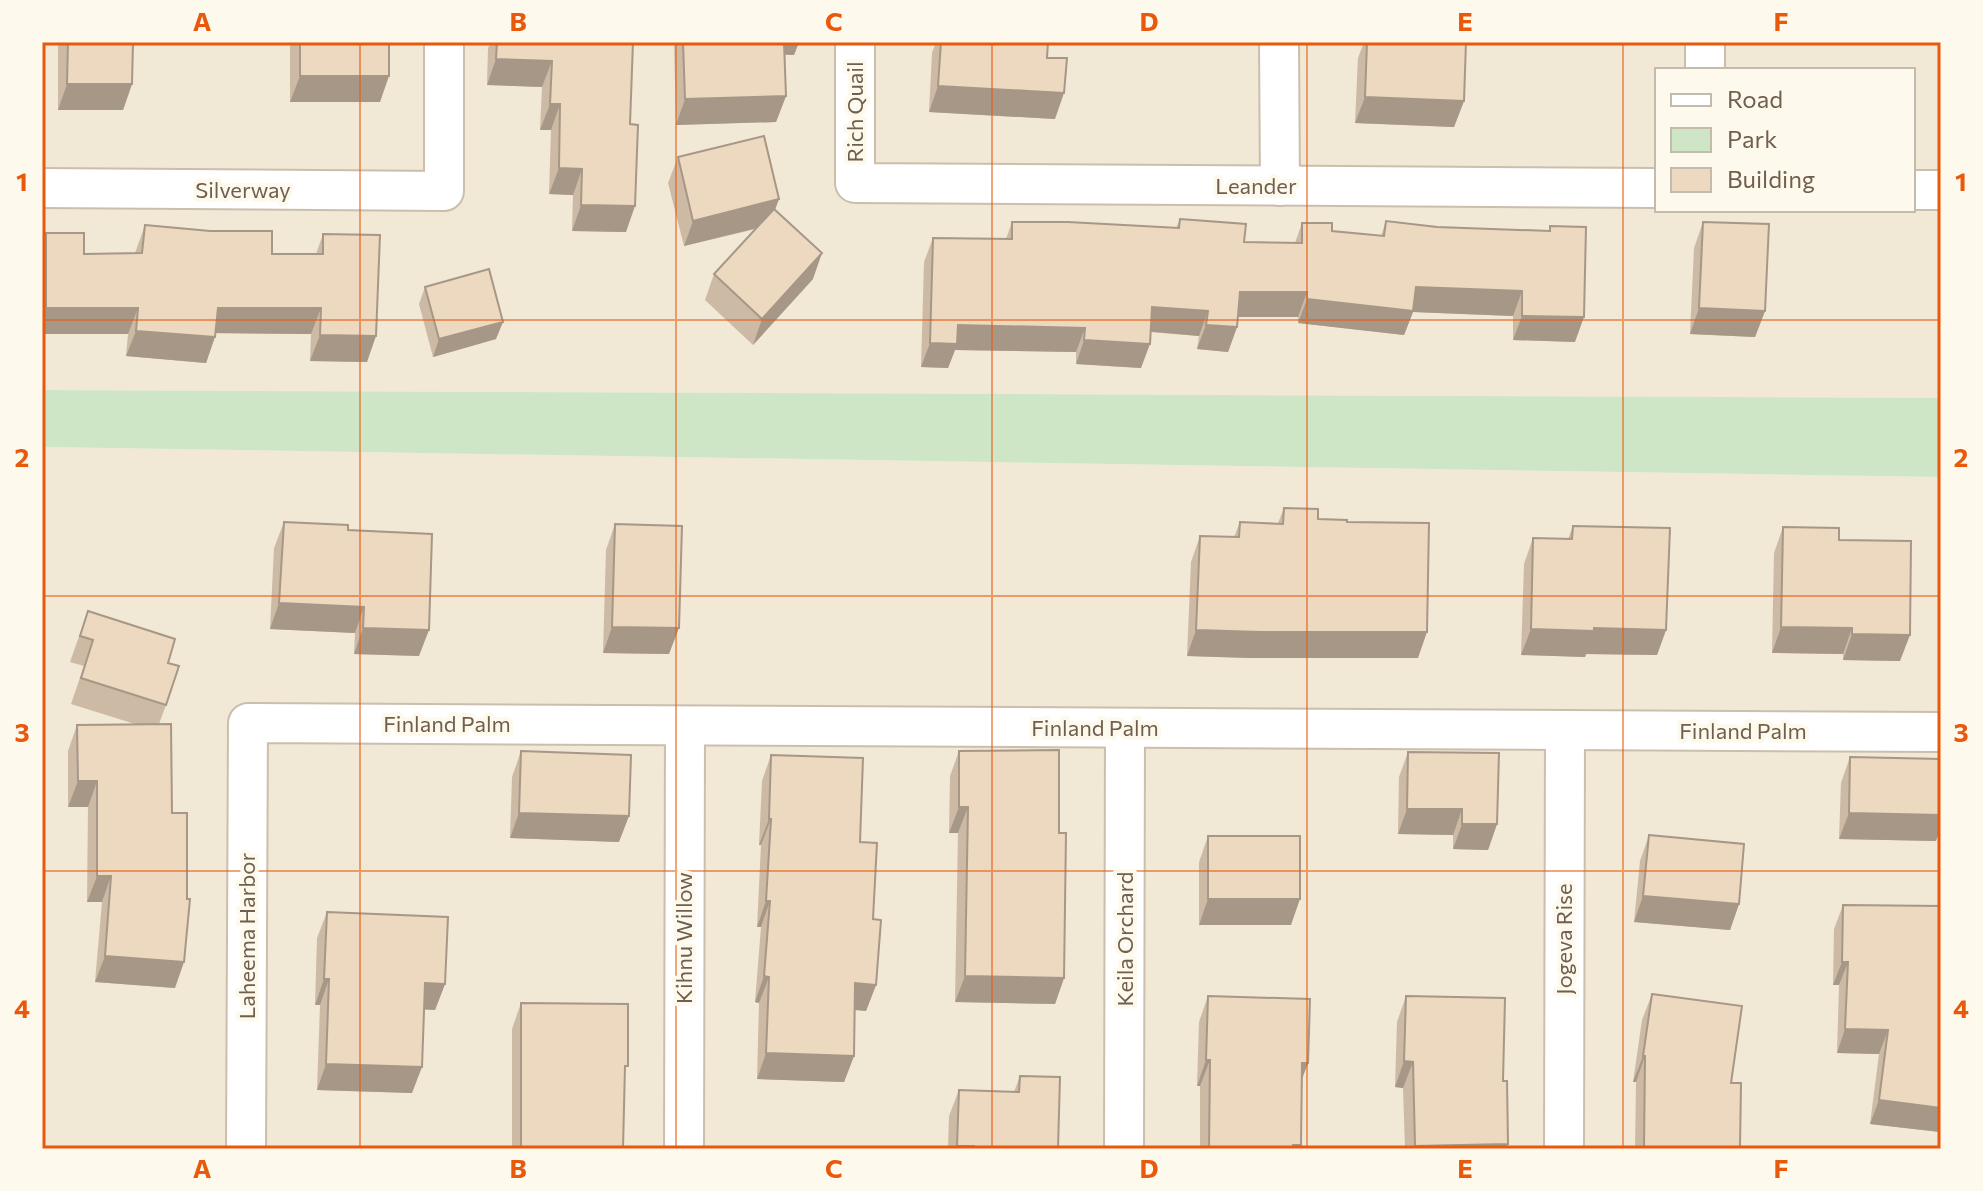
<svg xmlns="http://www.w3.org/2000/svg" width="1983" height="1191" font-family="Commissioner,sans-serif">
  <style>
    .residential { fill: #f1e8d5; fill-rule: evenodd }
    .green { fill: #cee6c6 }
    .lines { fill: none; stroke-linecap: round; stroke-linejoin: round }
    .street-casing { stroke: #cbbead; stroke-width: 42 }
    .street { stroke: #fff; stroke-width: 38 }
    .wall { fill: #ccbaa5 }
    .shaded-wall { fill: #a69786 }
    .building { fill: #edd8c0; stroke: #a69786; stroke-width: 2 }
    .grid { fill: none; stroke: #e8590c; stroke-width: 2; stroke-opacity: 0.55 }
    .labels { text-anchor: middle; stroke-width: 8; stroke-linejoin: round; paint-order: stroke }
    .street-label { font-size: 22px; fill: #715f4d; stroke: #fdf9ec }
    .neatline { fill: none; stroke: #e8590c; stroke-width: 3 }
    .grid-label { font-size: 26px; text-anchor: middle; font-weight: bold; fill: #e8590c }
  </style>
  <rect width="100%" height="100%" fill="#faf5e6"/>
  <g class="residential">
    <path d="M 42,42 L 1941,42 L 1941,398 L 42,390 ZM 1657,70 L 1913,70 L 1913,210 L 1657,210 Z"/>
    <polygon points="43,447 1941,477 1941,1149 42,1149"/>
  </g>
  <polygon class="green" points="42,390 1941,398 1941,477 43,447 42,476"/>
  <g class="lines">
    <g class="street-casing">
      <g id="street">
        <polyline points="855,42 855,183 1657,188"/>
        <polyline points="1279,42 1280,186"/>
        <polyline points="1705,42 1705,70"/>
        <polyline points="42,188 444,191 444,42"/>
        <polyline points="1913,190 1941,190"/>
        <polyline points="246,1149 248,723 1941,732"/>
        <polyline points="684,1149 685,726"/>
        <polyline points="1124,1149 1125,729"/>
        <polyline points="1564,1149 1565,730"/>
      </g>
    </g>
    <use href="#street" class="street"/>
  </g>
  <g class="wall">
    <polygon points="58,42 133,42 132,84 123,110 58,110"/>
    <polygon points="290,42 389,42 380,102 290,102"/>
    <polygon points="491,42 633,42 626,232 572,231 573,195 549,194 551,130 540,130 542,87 487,85 488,48"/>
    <polygon points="674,42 799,42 794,55 785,55 786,96 776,122 676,125"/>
    <polygon points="936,42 1048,42 1047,58 1055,119 929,112 932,53"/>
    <polygon points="1364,42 1466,42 1464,101 1454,127 1355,123 1358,58"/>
    <polygon points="678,157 779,199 775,210 813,279 753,345 705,300 714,274 756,229 684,246 668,183"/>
    <polygon points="1180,219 1244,242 1295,243 1302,223 1332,231 1381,236 1386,221 1437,227 1549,231 1550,226 1575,342 1513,340 1513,316 1413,312 1404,335 1298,323 1298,317 1238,317 1237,327 1228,352 1197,349 1199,336 1150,332 1141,368 1076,364 1076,352 955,350 948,368 921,367 924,262 933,238 1006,239 1012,222 1176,228"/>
    <polygon points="1703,222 1765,311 1755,337 1690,334 1694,248"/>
    <polygon points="145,225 272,254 316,254 323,234 367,362 310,361 311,334 216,333 206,363 126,356 128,334 42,334 42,245 46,233 84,254 135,253"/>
    <polygon points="425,287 496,339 433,357 419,304"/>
    <polygon points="1284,508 1318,519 1418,658 1250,658 1187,656 1191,562 1200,536 1234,537 1240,522 1278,523"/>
    <polygon points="284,522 348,530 419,656 354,654 355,633 270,629 274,548"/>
    <polygon points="615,524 669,654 603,653 606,550"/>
    <polygon points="1573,526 1666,630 1657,655 1586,654 1585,657 1521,655 1524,564 1533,538 1568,539"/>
    <polygon points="1783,527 1839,540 1900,661 1843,660 1843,654 1772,653 1774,553"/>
    <polygon points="88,611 168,663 166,705 159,724 175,988 95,982 102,902 87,902 88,807 68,807 68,751 77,725 135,724 71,704 84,666 70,662"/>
    <polygon points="521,751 619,842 510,838 512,777"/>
    <polygon points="959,751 1059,833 1064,978 1055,1004 955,1002 958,833 949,833 950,776"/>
    <polygon points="1408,752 1497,824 1488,850 1453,849 1453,835 1398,834 1399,777"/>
    <polygon points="771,755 860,842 873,919 876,985 866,1011 855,1010 854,1056 844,1082 757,1079 759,1003 755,1002 761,927 757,927 761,845 759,845 762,781"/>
    <polygon points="1850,757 1936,841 1839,839 1841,783"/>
    <polygon points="1649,835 1739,904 1730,930 1634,922 1640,861"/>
    <polygon points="1208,836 1291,925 1199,925 1199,862"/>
    <polygon points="1843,905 1940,1132 1870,1124 1879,1054 1837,1053 1839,985 1833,985 1834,929"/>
    <polygon points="327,912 445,984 435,1010 424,1009 412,1093 317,1090 320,1005 315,1005 317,938"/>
    <polygon points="1652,994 1731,1083 1739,1149 1635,1149 1636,1082 1633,1082 1642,1020"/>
    <polygon points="1208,996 1308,1063 1302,1079 1299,1149 1200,1149 1200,1086 1197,1086 1199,1022"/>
    <polygon points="1406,996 1503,1081 1506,1149 1405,1149 1403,1088 1395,1087 1397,1022"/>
    <polygon points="521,1003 624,1075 623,1149 512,1149 512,1029"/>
    <polygon points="1020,1076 1058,1149 948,1149 949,1116 959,1090 1014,1092"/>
  </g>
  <g class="shaded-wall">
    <polygon points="779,42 799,42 794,55 774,54"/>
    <polygon points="496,59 552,61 542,87 487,85"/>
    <polygon points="300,76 389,76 380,102 290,102"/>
    <polygon points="67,84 132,84 123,110 58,110"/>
    <polygon points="938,86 1064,93 1055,119 929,112"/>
    <polygon points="786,96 776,122 676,125 685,99"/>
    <polygon points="1365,97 1464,101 1454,127 1355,123"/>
    <polygon points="550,104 560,104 551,130 540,130"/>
    <polygon points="559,168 582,169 573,195 549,194"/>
    <polygon points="779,199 769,225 684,246 693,221"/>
    <polygon points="581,205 635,206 626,232 572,231"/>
    <polygon points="822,253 813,279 753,345 762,319"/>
    <polygon points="1416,287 1522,291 1513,316 1413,312 1404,335 1298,323 1307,299"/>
    <polygon points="1240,292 1307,292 1298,317 1231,317"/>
    <polygon points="1152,307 1208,311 1199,336 1143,331"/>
    <polygon points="46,308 138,308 128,334 42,334 42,319"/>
    <polygon points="218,308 321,308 311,334 208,333"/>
    <polygon points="1699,308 1765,311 1755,337 1690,334"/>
    <polygon points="1522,316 1584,317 1575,342 1513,340"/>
    <polygon points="503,322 496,339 433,357 439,339"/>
    <polygon points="958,325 1085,328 1076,352 955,350 948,368 921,367 930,343"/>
    <polygon points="1206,325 1237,327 1228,352 1197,349"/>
    <polygon points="136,331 215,337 206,363 126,356"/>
    <polygon points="320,335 376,336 367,362 310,361"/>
    <polygon points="1084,340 1150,344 1141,368 1076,364"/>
    <polygon points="279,603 364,607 355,633 270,629"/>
    <polygon points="612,627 679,628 669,654 603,653"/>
    <polygon points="1781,627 1852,628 1843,654 1772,653"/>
    <polygon points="363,628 429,630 419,656 354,654"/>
    <polygon points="1594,628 1666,630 1657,655 1586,654 1585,657 1521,655 1531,629"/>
    <polygon points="1196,630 1427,632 1418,658 1250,658 1187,656"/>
    <polygon points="1852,634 1910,635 1900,661 1843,660"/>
    <polygon points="78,781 97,781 88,807 68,807"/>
    <polygon points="959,807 968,807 958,833 949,833"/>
    <polygon points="1407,809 1462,809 1453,835 1398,834"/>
    <polygon points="519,813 629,816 619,842 510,838"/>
    <polygon points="1849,813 1941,815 1941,827 1936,841 1839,839"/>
    <polygon points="769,819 771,819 761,845 759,845"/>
    <polygon points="1462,824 1497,824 1488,850 1453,849"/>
    <polygon points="97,876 111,876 102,902 87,902"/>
    <polygon points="1643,896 1739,904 1730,930 1634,922"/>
    <polygon points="1208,899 1300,899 1291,925 1199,925"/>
    <polygon points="766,901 770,901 761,927 757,927"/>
    <polygon points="105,956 184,962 175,988 95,982"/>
    <polygon points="1842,962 1848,962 1839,985 1833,985"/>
    <polygon points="764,976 769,977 759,1003 755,1002"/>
    <polygon points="965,976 1064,978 1055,1004 955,1002"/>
    <polygon points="324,979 329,979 320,1005 315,1005"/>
    <polygon points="425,983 445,984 435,1010 415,1009"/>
    <polygon points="855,983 876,985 866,1011 846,1009"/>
    <polygon points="1845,1029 1888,1030 1879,1054 1837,1053"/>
    <polygon points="766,1053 854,1056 844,1082 757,1079"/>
    <polygon points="1643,1056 1645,1056 1636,1082 1633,1082"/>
    <polygon points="1206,1060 1210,1060 1200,1086 1197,1086"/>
    <polygon points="1404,1061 1413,1062 1403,1088 1395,1087"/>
    <polygon points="1302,1063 1308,1063 1298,1089"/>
    <polygon points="326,1064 422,1067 412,1093 317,1090"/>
    <polygon points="1879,1100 1941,1108 1940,1132 1870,1124"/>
    <polygon points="1508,1144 1506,1149 1414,1149 1415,1146"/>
    <polygon points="1293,1145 1301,1145 1299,1149 1292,1149"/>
    <polygon points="957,1146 974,1146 973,1149 956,1149"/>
    <polygon points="1644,1147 1740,1147 1739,1149 1643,1149"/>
  </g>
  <g class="building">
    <polygon points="68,42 133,42 132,84 67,84"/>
    <rect x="300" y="42" width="89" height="34"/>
    <polygon points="497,42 633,42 630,124 638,125 635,206 581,205 582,169 559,168 560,104 550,104 552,61 496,59"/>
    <polygon points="683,42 784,42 786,96 685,99"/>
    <polygon points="941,42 1048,42 1047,58 1067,58 1064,93 938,86"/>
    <polygon points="1367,42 1466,42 1464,101 1365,97"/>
    <polygon points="764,136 779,199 693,221 678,157"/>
    <polygon points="774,209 822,253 762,319 714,274"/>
    <polygon points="1180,219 1246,224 1244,242 1302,243 1302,223 1332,223 1332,231 1384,236 1386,221 1437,227 1550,231 1550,226 1586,227 1584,317 1522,316 1522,291 1416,287 1413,311 1307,299 1307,292 1240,292 1237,327 1206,325 1208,311 1152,307 1150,344 1084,340 1085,328 958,325 957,344 930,343 933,238 1012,239 1012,222 1068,222 1179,228"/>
    <polygon points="1703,222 1769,224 1765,311 1699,308"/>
    <polygon points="145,225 210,231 272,231 272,254 323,254 323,234 380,235 376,336 320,335 321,308 218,308 215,337 136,331 138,308 46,308 46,233 84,233 84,254 142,253"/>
    <polygon points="489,269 503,322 439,339 425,287"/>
    <polygon points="1284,508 1318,509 1318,519 1347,520 1347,522 1429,523 1427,632 1260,632 1196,630 1200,536 1239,537 1240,522 1283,524"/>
    <polygon points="284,522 348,525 348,530 432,534 429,630 363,628 364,607 279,603"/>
    <polygon points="615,524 682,526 679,628 612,627"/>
    <polygon points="1573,526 1670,528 1666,630 1594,628 1594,631 1531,629 1533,538 1572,539"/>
    <polygon points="1783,527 1839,528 1839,540 1911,541 1910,635 1852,634 1852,628 1781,627"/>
    <polygon points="88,611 175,639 168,663 179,666 166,705 81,678 93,640 80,636"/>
    <polygon points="171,724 172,813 187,813 187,899 190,899 184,962 105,956 111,876 97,876 97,781 78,781 77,725"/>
    <polygon points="1059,750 1059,833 1066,833 1064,978 965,976 968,807 959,807 959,751"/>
    <polygon points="521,751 631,755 629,816 519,813"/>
    <polygon points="1408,752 1499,753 1497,824 1462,824 1462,809 1407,809"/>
    <polygon points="771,755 863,758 860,842 877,843 873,919 881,920 876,985 855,983 854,1056 766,1053 769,977 764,976 770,901 766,901 771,819 769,819"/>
    <polygon points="1850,757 1941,759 1941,815 1849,813"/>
    <polygon points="1649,835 1744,844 1739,904 1643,896"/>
    <rect x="1208" y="836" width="92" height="63"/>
    <polygon points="1843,905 1941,906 1941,1108 1879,1100 1888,1030 1845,1029 1848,962 1842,962"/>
    <polygon points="327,912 448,917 445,984 425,983 422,1067 326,1064 329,979 324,979"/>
    <polygon points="1652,994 1742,1006 1731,1083 1741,1083 1740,1147 1644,1147 1645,1056 1643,1056"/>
    <polygon points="1208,996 1310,999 1308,1063 1302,1063 1301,1145 1293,1145 1293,1149 1209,1149 1210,1060 1206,1060"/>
    <polygon points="1406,996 1505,998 1503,1081 1507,1081 1508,1144 1415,1146 1413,1062 1404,1061"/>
    <polygon points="521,1003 628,1004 628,1066 625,1066 623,1149 521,1149"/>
    <polygon points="1020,1076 1060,1077 1058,1149 974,1149 974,1146 957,1146 959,1090 1019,1092"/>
  </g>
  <path class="grid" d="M 360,42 L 360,1149M 676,42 L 676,1149M 992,42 L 992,1149M 1307,42 L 1307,1149M 1623,42 L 1623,1149M 42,320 L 1941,320M 42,596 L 1941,596M 42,871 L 1941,871"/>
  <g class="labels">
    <g class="street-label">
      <text transform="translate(855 112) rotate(-90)" y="8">Rich Quail</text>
      <text x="1256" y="194">Leander</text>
      <text x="243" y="198">Silverway</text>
      <text x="447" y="732">Finland Palm</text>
      <text x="1095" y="736">Finland Palm</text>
      <text x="1743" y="739">Finland Palm</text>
      <text transform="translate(247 936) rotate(-90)" y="8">Laheema Harbor</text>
      <text transform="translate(684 938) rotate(-90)" y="8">Kihnu Willow</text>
      <text transform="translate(1125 939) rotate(-90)" y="8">Keila Orchard</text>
      <text transform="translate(1564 939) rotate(-90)" y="8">Jogeva Rise</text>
    </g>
  </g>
  <rect width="1983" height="1191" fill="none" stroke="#fdf9ec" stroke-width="88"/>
  <rect x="1655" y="68" width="260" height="144" fill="#fdf9ec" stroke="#c5bbac" stroke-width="2"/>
  <rect x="1671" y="94" width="40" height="12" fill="#ffffff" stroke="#c5bbac" stroke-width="2"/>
  <text x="1727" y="108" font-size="24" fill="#715f4d">Road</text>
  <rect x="1671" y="128" width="40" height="24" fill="#cee6c6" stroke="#c5bbac" stroke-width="2"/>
  <text x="1727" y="148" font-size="24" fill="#715f4d">Park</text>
  <rect x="1671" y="168" width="40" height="24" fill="#edd8c0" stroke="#c5bbac" stroke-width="2"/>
  <text x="1727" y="188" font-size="24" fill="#715f4d">Building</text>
  <rect x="44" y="44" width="1895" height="1103" class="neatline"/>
  <g class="grid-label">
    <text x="202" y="31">A</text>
    <text x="518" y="31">B</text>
    <text x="834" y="31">C</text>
    <text x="1149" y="31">D</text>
    <text x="1465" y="31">E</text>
    <text x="1781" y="31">F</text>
    <text x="22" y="191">1</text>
    <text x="1961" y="191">1</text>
    <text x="22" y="467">2</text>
    <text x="1961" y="467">2</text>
    <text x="22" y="742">3</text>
    <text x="1961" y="742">3</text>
    <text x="22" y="1018">4</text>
    <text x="1961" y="1018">4</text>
    <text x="202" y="1178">A</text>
    <text x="518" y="1178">B</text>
    <text x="834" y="1178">C</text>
    <text x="1149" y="1178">D</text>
    <text x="1465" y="1178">E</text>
    <text x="1781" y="1178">F</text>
  </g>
</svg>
